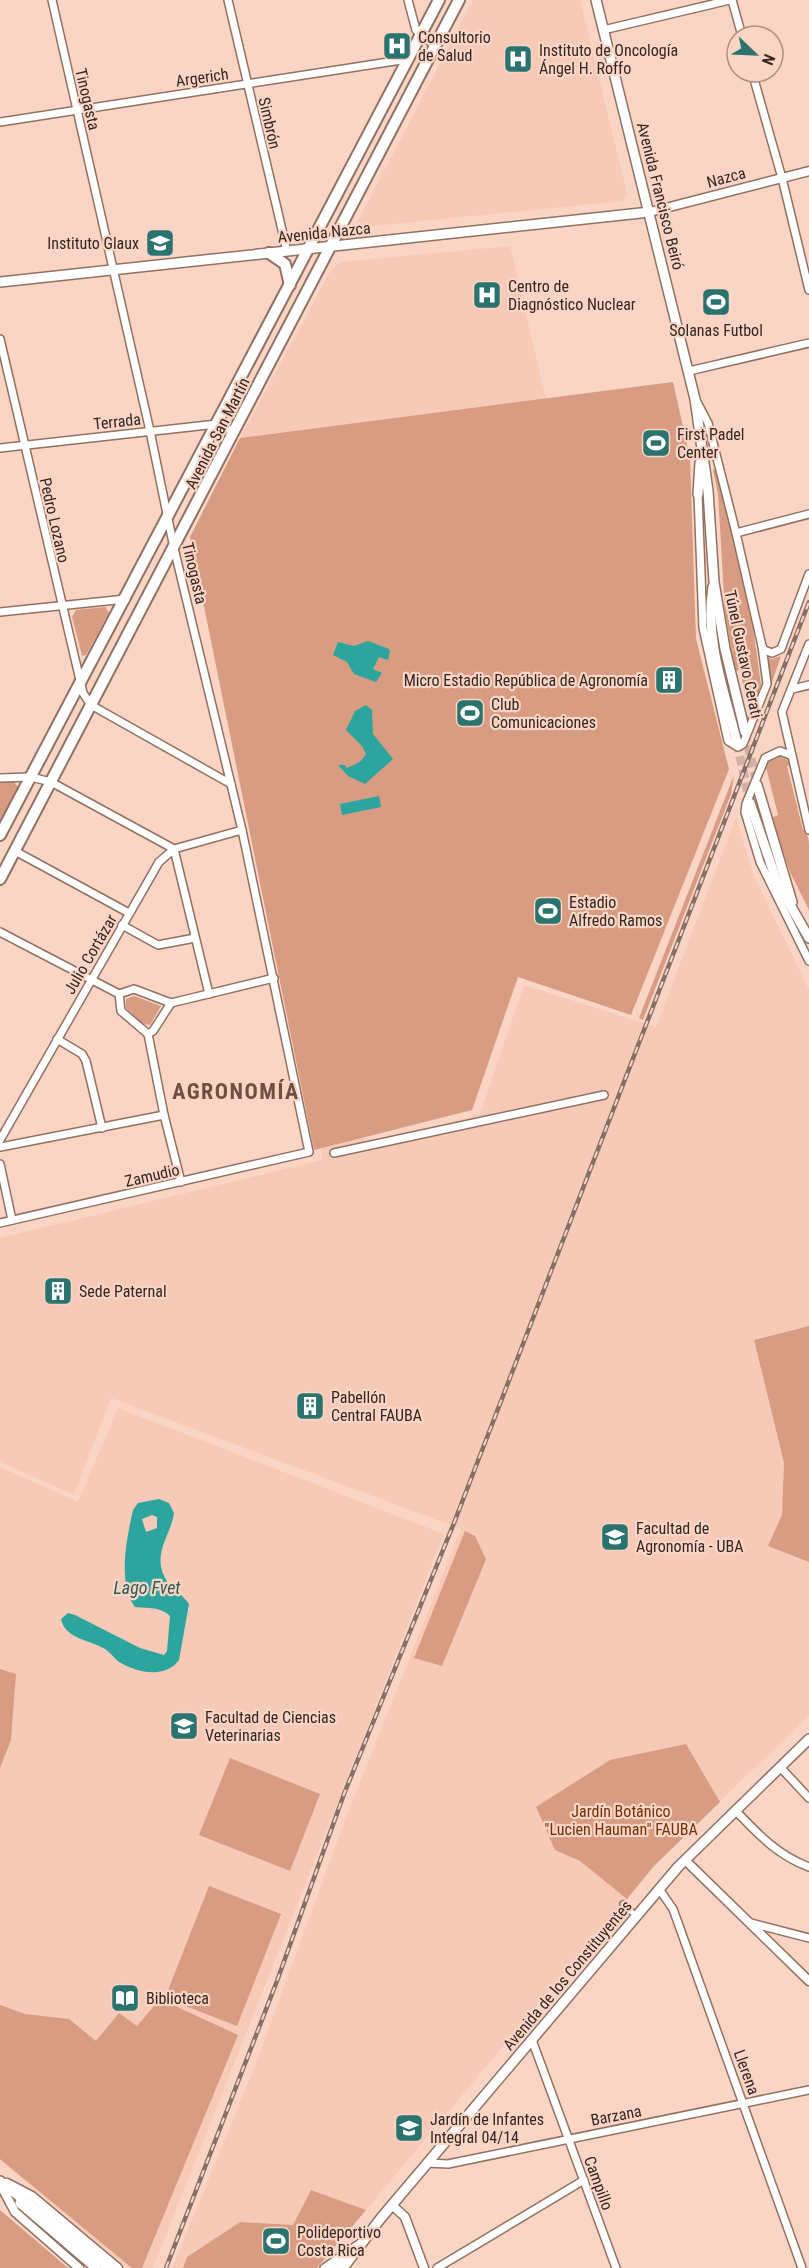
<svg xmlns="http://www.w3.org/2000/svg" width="809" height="2268" font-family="'Roboto Condensed',sans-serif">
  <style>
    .built { fill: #f7cab7 }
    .green { fill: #d79c82 }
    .water { fill: #2ba59e; fill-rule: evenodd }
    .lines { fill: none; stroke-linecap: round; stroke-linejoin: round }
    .secondary-tunnel { stroke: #d2b2a4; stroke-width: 9; stroke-dasharray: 9 4.5; stroke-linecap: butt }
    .pedestrian-casing { stroke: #917162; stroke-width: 8 }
    .minor-casing { stroke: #917162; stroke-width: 10 }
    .tertiary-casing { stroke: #917162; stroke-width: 11 }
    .secondary-casing { stroke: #917162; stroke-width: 12 }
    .primary-casing { stroke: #917162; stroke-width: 14 }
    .pedestrian { stroke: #fff; stroke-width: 5 }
    .minor { stroke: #fff; stroke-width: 7 }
    .tertiary { stroke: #fff; stroke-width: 8 }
    .secondary { stroke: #fff; stroke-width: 9 }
    .primary { stroke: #fff; stroke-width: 10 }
    .rail-casing { stroke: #866f65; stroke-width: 4.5 }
    .rail { stroke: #fad5c5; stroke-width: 2; stroke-dasharray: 7; stroke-linecap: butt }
    .labels { text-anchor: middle; stroke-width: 4.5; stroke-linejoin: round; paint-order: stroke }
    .poi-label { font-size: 16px; fill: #342620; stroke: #fad5c5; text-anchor: start }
    .street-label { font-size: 16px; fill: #342620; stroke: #fad5c5 }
    .park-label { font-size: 16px; fill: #743009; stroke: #fad5c5 }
    .water-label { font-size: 18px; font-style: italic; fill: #2b5c58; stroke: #fad5c5 }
    .district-label { font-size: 22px; font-weight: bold; letter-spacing: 1.5px; fill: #6e4f42; stroke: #fad5c5 }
  </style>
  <rect width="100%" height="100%" fill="#fad5c5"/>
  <g class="built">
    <polygon points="473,0 580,0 627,193 623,201 363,227 358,221"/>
    <polygon points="510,246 546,399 240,438 332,268 341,262"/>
    <polygon points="736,817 753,874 809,990 809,1326 754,1341 784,1463 782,1515 769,1546 809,1562 809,1715 654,1866 366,2210 311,2190 293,2225 240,2222 187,2257 183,2268 172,2268 253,2071 346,1817 461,1529 111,1398 74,1495 0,1462 0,1238 322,1160 319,1111 358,1104 365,1146 480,1114 524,985 656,1027"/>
    <polygon points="118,1408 444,1534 153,2268 128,2268 0,2160 0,1467 78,1502"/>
  </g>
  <g class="green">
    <polygon points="673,382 690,458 696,639 729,769 631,1015 518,977 472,1110 314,1150 190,537 240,438"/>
    <polygon points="716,468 750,606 756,649 761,685 750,717 740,670 735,671 725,612 718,494 713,470"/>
    <polygon points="105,607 109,613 86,655 82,656 72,617 76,610"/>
    <polygon points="781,656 771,685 765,657 772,659"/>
    <polygon points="777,755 789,761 790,765 787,766 803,830 806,830 809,842 809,910 790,872 771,818 778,815 766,767 770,759"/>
    <polygon points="734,775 731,794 643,1020 639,1018"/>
    <polygon points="13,781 20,789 0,827 0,783"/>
    <polygon points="134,996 161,1006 150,1025 143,1024 126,1008 126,999"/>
    <polygon points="809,1326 809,1562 768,1546 782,1515 784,1463 754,1340"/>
    <polygon points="465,1531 475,1536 486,1559 442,1666 414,1658"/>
    <polygon points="0,1669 16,1674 11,1740 0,1768"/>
    <polygon points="686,1744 720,1802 654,1866 627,1899 580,1861 555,1850 536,1807 610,1760"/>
    <polygon points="230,1758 320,1794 290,1871 199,1835"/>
    <polygon points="209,1886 281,1914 237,2026 165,1998"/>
    <polygon points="160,1999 238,2035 142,2268 132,2268 0,2159 0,2005 25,2014 69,2019 96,2041 119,2013 137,2026"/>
    <polygon points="311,2190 366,2210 317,2268 183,2268 187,2257 240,2222 293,2225"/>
    <polygon points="0,2210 68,2268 0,2268"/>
  </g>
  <g class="water">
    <polygon points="368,641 389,649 390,652 388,660 379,657 373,669 382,673 376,682 354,674 347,662 333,655 338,642 354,646"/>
    <path d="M 366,705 L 372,710 L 373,734 L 393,759 L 365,784 L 348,776 L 338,765 L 345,765 L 346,768 C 355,765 362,762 366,754 L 362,746 L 346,730 L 355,711 Z"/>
    <polygon points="379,796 381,807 342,815 340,804"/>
    <path d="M 159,1499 L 169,1503 L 174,1513 C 171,1535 153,1552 164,1576 C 169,1588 182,1593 189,1604 L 179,1660 C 165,1679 137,1673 119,1662 C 114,1658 111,1653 105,1649 C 90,1640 65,1639 61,1619 L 68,1613 L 75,1615 L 140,1648 L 164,1655 L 167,1651 L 170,1616 C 160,1606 148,1609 135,1607 C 117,1583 127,1537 133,1510 L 138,1503 ZM 152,1515 L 157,1517 L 157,1528 L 146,1532 L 142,1519 Z"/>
  </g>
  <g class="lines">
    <g class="secondary-tunnel">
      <polyline points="745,732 757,785"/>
      <polyline points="737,743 750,802"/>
    </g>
    <g class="pedestrian-casing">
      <polyline id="pedestrian" points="623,1904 636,1916"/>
    </g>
    <g class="minor-casing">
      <g id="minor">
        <polyline points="228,0 287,251"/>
        <polyline points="408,0 416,30 435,46"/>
        <polyline points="732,0 742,36"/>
        <polyline points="603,30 730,0"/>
        <polyline points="752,72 782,178 809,290"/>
        <polyline points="0,122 408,59"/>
        <polyline points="0,339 83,693 91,705 231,784"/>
        <polyline points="689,371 809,343"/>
        <polyline points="697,402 708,423 736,533 762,646 767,684 743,744 738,747 728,741 703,628 698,494"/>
        <polyline points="0,448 217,424 235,432"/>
        <polyline points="736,533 809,514"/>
        <polyline points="0,612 126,599"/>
        <polyline points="809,644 782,712 809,830"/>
        <polyline points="762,646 764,650 772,653 781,649 809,574"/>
        <polyline points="792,689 809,685"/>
        <polyline points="790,755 780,751 765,758 746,804 745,812 760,862 809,961"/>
        <polyline points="0,778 31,777 51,782 174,849 209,994"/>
        <polyline points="15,851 129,913"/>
        <polyline points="122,925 158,945 195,938"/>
        <polyline points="0,932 119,994"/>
        <polyline points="119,994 134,989 171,1003 274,978"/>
        <polyline points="119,994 121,1011 148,1034"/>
        <polyline points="148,1034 164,1115 181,1182"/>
        <polyline points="148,1034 153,1031 171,1003"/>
        <polyline points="57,1039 82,1054 86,1061 102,1128"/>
        <polyline points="0,1140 159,862 174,849 242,830"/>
        <polyline points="0,1147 164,1115"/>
        <polyline points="334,1153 604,1095"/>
        <polyline points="0,1164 12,1220"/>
        <polyline points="0,1223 309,1152 242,830 174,548 150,431 52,0"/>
        <polyline points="780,1767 809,1798"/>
        <path d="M 735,1810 C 758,1834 777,1855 809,1867"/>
        <polyline points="659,1889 673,1909 802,2268"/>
        <polyline points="751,1923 809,1938"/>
        <polyline points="532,2040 616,2268"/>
        <polyline points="427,2163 448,2164 809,2090"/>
        <polyline points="324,2268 360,2243"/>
        <polyline points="437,2268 584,2180"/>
      </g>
    </g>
    <g class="tertiary-casing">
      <g id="tertiary">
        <polyline points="650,212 809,171"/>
        <polyline points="685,1860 809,1981"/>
        <polyline points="7,2183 32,2196 118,2268"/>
        <polyline points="0,2184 15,2212 79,2268"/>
        <polyline points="392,2205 405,2217 424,2268"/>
      </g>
    </g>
    <g class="secondary-casing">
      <g id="secondary">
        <polyline points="596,0 695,399 708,491 714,582 725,649 745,732"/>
        <polyline points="0,282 650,212"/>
        <polyline points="698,494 700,463"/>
        <path d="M 713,587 C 704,639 725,693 737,743"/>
        <polyline points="757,785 792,902"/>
        <polyline points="750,803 777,882 809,938"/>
        <polyline points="0,2181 108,2268"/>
        <polyline points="20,2203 96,2268"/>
        <polyline points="334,2268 348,2255"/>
        <polyline points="343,2268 381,2218 678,1867 809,1739"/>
      </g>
    </g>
    <g class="primary-casing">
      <g id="primary">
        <polyline points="269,253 285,264 290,285"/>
        <polyline points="0,835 439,0"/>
        <polyline points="0,879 459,0"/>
      </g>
    </g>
    <use href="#pedestrian" class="pedestrian"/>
    <use href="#minor" class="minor"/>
    <use href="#tertiary" class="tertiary"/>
    <use href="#secondary" class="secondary"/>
    <use href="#primary" class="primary"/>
    <g class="rail-casing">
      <polyline id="rail" points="166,2268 277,1981 344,1794 454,1523 809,602"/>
    </g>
    <use href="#rail" class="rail"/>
  </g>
  <defs>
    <g id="hospital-square" transform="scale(1.5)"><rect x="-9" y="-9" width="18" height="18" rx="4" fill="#2a736e" stroke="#fad5c5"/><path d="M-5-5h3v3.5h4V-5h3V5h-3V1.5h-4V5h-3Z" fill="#fff"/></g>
    <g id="school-square" transform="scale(1.5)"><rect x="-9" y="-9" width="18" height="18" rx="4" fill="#2a736e" stroke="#fad5c5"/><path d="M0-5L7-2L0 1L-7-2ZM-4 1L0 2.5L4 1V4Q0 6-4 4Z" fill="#fff"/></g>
    <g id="stadium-square" transform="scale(1.5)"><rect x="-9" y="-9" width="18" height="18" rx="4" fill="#2a736e" stroke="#fad5c5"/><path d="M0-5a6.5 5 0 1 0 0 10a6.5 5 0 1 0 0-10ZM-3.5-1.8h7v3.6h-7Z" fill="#fff"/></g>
    <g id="building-square" transform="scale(1.5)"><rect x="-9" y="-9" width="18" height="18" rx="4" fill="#2a736e" stroke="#fad5c5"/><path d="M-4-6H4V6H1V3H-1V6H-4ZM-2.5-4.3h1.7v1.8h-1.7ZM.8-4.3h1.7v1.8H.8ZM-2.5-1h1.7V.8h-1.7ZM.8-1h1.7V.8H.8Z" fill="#fff"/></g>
    <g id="university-square" transform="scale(1.5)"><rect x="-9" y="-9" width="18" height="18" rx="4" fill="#2a736e" stroke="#fad5c5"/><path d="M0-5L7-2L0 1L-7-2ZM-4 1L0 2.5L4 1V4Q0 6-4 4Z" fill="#fff"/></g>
    <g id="library-square" transform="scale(1.5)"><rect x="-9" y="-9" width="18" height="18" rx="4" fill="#2a736e" stroke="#fad5c5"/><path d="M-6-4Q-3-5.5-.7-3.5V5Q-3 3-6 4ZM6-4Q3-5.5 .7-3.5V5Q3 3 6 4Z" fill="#fff"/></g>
  </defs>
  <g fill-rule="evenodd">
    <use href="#hospital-square" x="397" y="46"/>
    <use href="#hospital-square" x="518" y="59"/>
    <use href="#school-square" x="160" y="243"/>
    <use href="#hospital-square" x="487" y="295"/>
    <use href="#stadium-square" x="716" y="302"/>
    <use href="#stadium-square" x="656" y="443"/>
    <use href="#building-square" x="669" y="680"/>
    <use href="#stadium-square" x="470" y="713"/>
    <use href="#stadium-square" x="548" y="911"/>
    <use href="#building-square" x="58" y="1291"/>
    <use href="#building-square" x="310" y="1406"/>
    <use href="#university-square" x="615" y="1537"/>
    <use href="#university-square" x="184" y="1726"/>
    <use href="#library-square" x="125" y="1998"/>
    <use href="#school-square" x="409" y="2128"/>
    <use href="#stadium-square" x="276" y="2241"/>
  </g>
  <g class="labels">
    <g class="poi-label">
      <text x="418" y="43">Consultorio<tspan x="418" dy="18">de Salud</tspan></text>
      <text x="539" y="56">Instituto de Oncología<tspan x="539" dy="18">Ángel H. Roffo</tspan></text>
      <text x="139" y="249" text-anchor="end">Instituto Glaux</text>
      <text x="508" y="292">Centro de<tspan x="508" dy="18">Diagnóstico Nuclear</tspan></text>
      <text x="716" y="336" text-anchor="middle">Solanas Futbol</text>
      <text x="677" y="440">First Padel<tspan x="677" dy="18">Center</tspan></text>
      <text x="648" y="686" text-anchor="end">Micro Estadio República de Agronomía</text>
      <text x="491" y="710">Club<tspan x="491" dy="18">Comunicaciones</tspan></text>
      <text x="569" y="908">Estadio<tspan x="569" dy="18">Alfredo Ramos</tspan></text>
      <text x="79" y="1297">Sede Paternal</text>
      <text x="331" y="1403">Pabellón<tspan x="331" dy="18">Central FAUBA</tspan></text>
      <text x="636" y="1534">Facultad de<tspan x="636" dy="18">Agronomía - UBA</tspan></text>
      <text x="205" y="1723">Facultad de Ciencias<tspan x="205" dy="18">Veterinarias</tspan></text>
      <text x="146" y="2004">Biblioteca</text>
      <text x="430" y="2125">Jardín de Infantes<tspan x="430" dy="18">Integral 04/14</tspan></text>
      <text x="297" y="2238">Polideportivo<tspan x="297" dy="18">Costa Rica</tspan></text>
    </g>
    <g class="street-label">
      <text transform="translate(202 77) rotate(-8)" y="6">Argerich</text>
      <text transform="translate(88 99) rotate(77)" y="6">Tinogasta</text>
      <text transform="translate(270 123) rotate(77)" y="6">Simbrón</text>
      <text transform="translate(726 177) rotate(-15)" y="6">Nazca</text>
      <text transform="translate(661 196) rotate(76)" y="6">Avenida Francisco Beiró</text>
      <text transform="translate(324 232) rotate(-6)" y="6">Avenida Nazca</text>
      <text transform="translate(117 421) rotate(-6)" y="6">Terrada</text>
      <text transform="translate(217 433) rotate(-63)" y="6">Avenida San Martín</text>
      <text transform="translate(55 520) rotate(77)" y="6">Pedro Lozano</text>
      <text transform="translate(195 573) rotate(77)" y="6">Tinogasta</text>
      <text transform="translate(744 654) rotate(78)" y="6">Túnel Gustavo Cerati</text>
      <text transform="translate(90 954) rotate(-60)" y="6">Julio Cortázar</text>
      <text transform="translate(152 1175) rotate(-13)" y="6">Zamudio</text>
      <text transform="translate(567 1975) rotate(-50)" y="6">Avenida de los Constituyentes</text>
      <text transform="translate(747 2072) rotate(70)" y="6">Llerena</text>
      <text transform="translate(616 2115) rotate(-11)" y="6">Barzana</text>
      <text transform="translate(599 2183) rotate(70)" y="6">Campillo</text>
    </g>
    <g class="park-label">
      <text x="621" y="1817">Jardín Botánico<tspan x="621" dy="18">"Lucien Hauman" FAUBA</tspan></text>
    </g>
    <g class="water-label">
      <text x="147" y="1594">Lago Fvet</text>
    </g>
    <g class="district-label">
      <text x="236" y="1099">AGRONOMÍA</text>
    </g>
  </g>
  <g transform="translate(755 54) rotate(113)"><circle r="28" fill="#fad5c5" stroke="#ab8f83" stroke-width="1.5"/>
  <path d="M0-4.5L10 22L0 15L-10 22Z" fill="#2a736e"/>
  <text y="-9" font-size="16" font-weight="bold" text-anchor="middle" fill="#342620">N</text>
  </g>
</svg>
